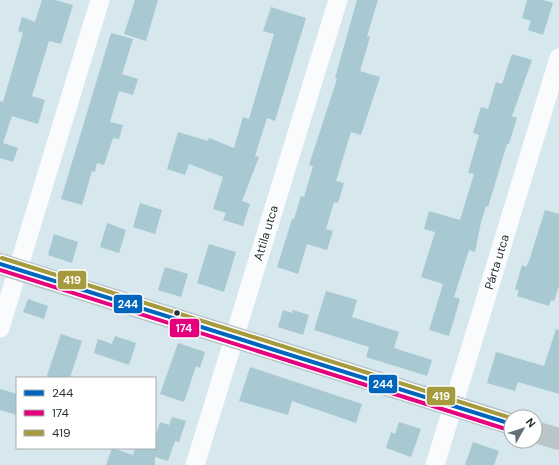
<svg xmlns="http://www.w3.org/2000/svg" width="559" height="465" font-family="'DM Sans',sans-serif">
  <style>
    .building { fill: #a8c9d2 }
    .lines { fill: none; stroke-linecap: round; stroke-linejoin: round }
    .minor { stroke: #f9fbfc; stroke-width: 19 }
    .major { stroke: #bac5c9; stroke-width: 22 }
    .bus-1-casing { stroke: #fff; stroke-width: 7 }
    .bus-2-casing { stroke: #fff; stroke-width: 7 }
    .bus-3-casing { stroke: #fff; stroke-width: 7 }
    .bus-1 { stroke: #0065bd; stroke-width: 4 }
    .bus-2 { stroke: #e5007d; stroke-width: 4 }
    .bus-3 { stroke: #a59a3d; stroke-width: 4 }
    .bus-dot { fill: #243034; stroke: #fff; stroke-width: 1.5 }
    .labels { text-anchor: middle; stroke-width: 3.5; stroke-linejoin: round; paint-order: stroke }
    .street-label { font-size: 12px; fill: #243034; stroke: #fff }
    .line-badge { stroke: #fff; stroke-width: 1.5 }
    .badge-label { font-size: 11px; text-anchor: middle; font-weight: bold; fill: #fff }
  </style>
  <rect width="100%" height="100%" fill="#d6e7ed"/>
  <g class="building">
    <polygon points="42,0 55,0 73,5 61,44 49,41 32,96 45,100 38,124 12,116 3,143 18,148 13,162 0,158 0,101 3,102 23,33 18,31 22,17 35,22"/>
    <polygon points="135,0 158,0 146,41 124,34"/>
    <polygon points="357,0 378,0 367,36 370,37 360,71 380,77 361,135 351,132 336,181 344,183 338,203 334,202 326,229 333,231 327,250 307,244 298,274 277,267 292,219 294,219 301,196 304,197 313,166 309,165 337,79 335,78"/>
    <polygon points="527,0 543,0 553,3 543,35 528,30 531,21 522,18"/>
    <polygon points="271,7 306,18 275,121 267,118 255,156 259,157 242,201 250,204 243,226 223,220 226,213 213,209 223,177 189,164 185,175 167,169 178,132 208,141 209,138 234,148 243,117 249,119 274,34 263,31"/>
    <polygon points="111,33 133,39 122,74 138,79 133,95 119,91 110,122 123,125 119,139 113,138 104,165 97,163 95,172 92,171 82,205 61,199"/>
    <polygon points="512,54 532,60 512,116 517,118 509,144 507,144 488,207 486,206 481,222 475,252 469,250 454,297 460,299 449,336 429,330 443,284 421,277 435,232 424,229 429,211 460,220 474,174 468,173 479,135 473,133 481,107 488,109 496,82 502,84"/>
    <polygon points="140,203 162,210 155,234 133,227"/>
    <polygon points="545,210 559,214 559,286 554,301 551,300 549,306 517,296 519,291 515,289 522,265 526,267 529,261"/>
    <polygon points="107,223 126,230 119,253 100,247"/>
    <polygon points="54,234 78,242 72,263 48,255"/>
    <polygon points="209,244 236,252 224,292 197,283"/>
    <polygon points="165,267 188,274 181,297 158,290"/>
    <polygon points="326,291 357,300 352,317 399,332 394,348 432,360 427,376 366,357 369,347 314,330"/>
    <polygon points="28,299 48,306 44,319 23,312"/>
    <polygon points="283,310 292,313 293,310 309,315 303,335 278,327"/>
    <polygon points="556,329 559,330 559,394 518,382 515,391 487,383 496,352 544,366"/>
    <polygon points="61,334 82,341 70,378 46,378"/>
    <polygon points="115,336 136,343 129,365 94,353 98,339 112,344"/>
    <polygon points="178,343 205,352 200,368 196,366 184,402 160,394"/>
    <polygon points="250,367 362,404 356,423 292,401 288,415 239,401"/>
    <polygon points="0,389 17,394 17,415 0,410"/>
    <polygon points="172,417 186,421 179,442 175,441 168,461 155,457 155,465 106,465 112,448 133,455 135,448 155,448 155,438 160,422 169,425"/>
    <polygon points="399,422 421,429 411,457 386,448 391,432 395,434"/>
    <polygon points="473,442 499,451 494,465 465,465"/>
  </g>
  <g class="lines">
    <g class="minor">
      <polyline points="0,328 100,0"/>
      <polyline points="195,465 338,0"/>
      <polyline points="435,465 559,58"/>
    </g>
    <g class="major">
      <polyline points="0,264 511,424"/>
      <polyline points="535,432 559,439"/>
    </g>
    <g class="bus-1-casing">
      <polyline id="bus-1" points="0,264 511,424"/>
    </g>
    <g class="bus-2-casing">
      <polyline id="bus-2" points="0,270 509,430"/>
    </g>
    <g class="bus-3-casing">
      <polyline id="bus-3" points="2,258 511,418"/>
    </g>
    <use href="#bus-1" class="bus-1"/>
    <use href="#bus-2" class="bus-2"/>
    <use href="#bus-3" class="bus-3"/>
  </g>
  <circle class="bus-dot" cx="177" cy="313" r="3.5"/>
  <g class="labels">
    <g class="street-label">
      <text transform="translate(266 233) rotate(-73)" y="4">Attila utca</text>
      <text transform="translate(497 262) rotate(-73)" y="4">Párta utca</text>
    </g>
  </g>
  <g class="line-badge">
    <rect x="57" y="270" width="30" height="20" rx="4" fill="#a59a3d"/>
    <rect x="113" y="294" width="30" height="20" rx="4" fill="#0065bd"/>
    <rect x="169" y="318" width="31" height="20" rx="4" fill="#e5007d"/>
    <rect x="368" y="374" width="30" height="20" rx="4" fill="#0065bd"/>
    <rect x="426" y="386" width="30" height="20" rx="4" fill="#a59a3d"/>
  </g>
  <g class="badge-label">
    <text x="72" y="284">419</text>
    <text x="128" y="308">244</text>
    <text x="184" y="332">174</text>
    <text x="383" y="388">244</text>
    <text x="441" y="400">419</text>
  </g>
  <rect x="16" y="377" width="140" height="72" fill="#ffffff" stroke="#a7acae"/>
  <rect x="24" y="390" width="20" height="6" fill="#0065bd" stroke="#a7acae"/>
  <text x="52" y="397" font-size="12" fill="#243034">244</text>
  <rect x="24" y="410" width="20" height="6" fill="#e5007d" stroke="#a7acae"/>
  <text x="52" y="417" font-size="12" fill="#243034">174</text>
  <rect x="24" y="430" width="20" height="6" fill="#a59a3d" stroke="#a7acae"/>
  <text x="52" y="437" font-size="12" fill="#243034">419</text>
  <g transform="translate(523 429) rotate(51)"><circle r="19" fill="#ffffff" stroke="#a7acae"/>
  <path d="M0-3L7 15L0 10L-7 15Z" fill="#627075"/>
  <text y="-6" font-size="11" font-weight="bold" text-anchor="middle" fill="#243034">N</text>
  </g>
</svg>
